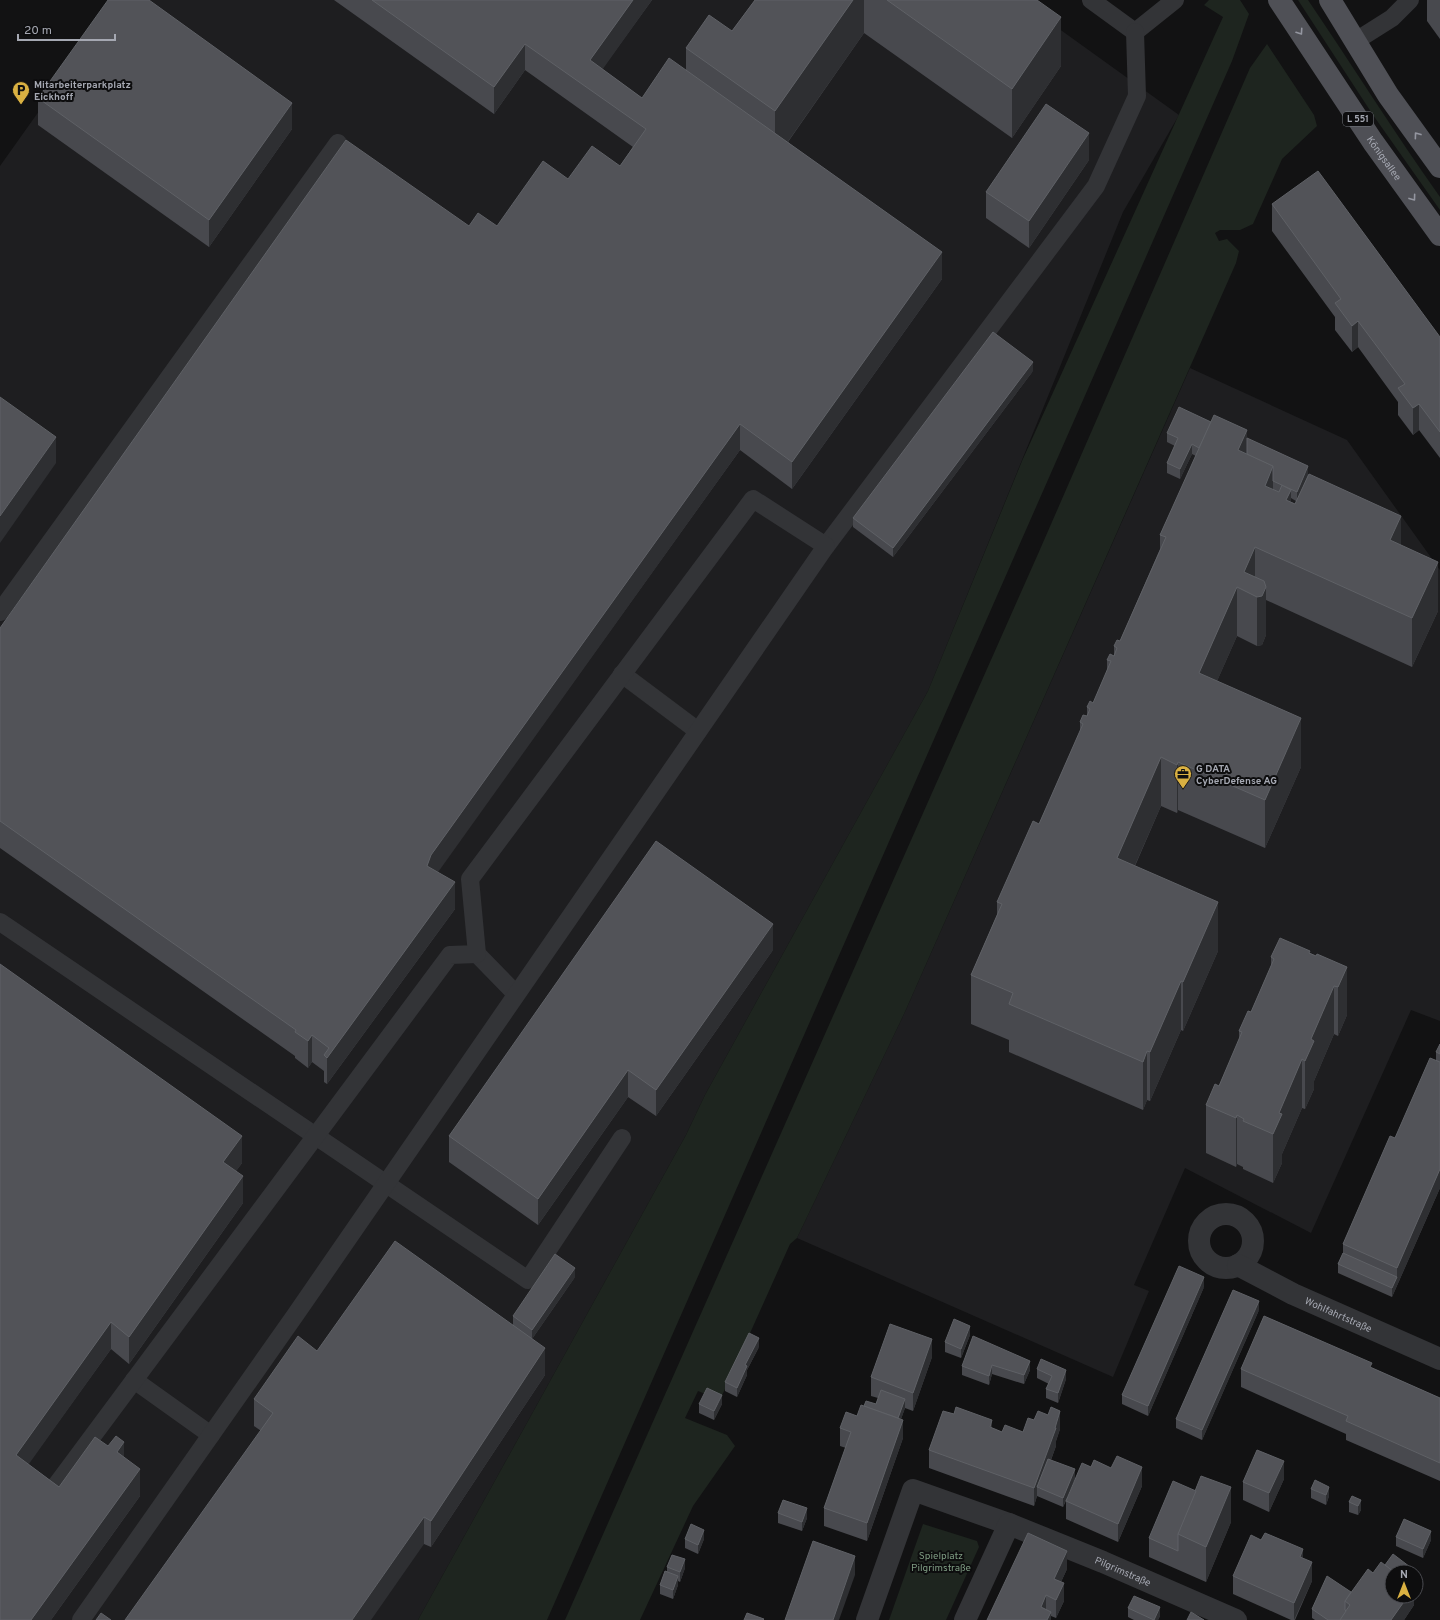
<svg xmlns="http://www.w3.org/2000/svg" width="1440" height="1620" font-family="Overpass,sans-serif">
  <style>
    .built { fill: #1e1e20 }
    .green { fill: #1e251f }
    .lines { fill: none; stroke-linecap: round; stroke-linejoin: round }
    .lane { stroke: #333437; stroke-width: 18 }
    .street { stroke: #333437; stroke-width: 22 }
    .primary { stroke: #4f5056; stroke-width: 22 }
    .wall { fill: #48494e; fill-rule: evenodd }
    .shaded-wall { fill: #2e2f32 }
    .building { fill: #525358; stroke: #5f6166 }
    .oneway { stroke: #9496a0 }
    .labels { text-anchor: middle; stroke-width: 4; stroke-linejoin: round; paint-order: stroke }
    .shield { fill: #0d0d0e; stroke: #777a81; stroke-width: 1 }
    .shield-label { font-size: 9px; font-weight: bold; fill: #a5a8b2 }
    .poi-label { font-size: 10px; font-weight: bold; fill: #a5a8b2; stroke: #0d0d0e; text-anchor: start }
    .street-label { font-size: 10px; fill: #a5a8b2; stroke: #0d0d0e }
    .park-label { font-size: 10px; fill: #7e9b82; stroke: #0d0d0e }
  </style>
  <rect width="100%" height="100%" fill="#121213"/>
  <g class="built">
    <polygon points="118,0 1019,0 1179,115 1123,212 928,691 705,1095 686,1135 418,1620 0,1620 0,166"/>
    <polygon points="1190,368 1347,440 1440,570 1440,1021 1411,1010 1311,1233 1185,1168 1134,1285 1149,1291 1113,1377 797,1238 904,1014"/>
  </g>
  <g class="green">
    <polygon points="1209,0 1240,0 1249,14 1232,61 547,1620 418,1620 686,1135 705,1095 928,691 1022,461 1223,17 1204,5"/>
    <path d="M 1298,0 L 1308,0 C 1352,65 1394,132 1440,197 L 1440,210 L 1373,115 Z"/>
    <polygon points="1267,44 1314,115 1317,126 1282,159 1253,224 1240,230 1220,230 1215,233 1219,241 1227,239 1239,251 1236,263 904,1014 797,1238 790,1244 720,1400 698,1391 685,1418 727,1435 735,1446 693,1506 640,1620 565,1620 1038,554 1250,68"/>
    <polygon points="923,1524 977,1541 979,1547 946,1620 889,1620"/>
  </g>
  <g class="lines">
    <g class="lane">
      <polyline points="1091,0 1135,32 1175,0"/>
      <polyline points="1354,42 1392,18 1410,0"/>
      <polyline points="826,546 1096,186 1137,96 1135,32"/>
      <polyline points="0,612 338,143"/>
      <polyline points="622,674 698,731"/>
      <polyline points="0,922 528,1280 622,1138"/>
      <polyline points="477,954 516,994"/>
      <polyline points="134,1380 211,1435"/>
      <polyline points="54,1488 450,955 477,954 470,879 753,499 826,546 296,1314 81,1620"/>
    </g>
    <g class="street">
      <circle cx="1226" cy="1241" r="27"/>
      <path id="s1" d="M 1238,1265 L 1293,1294 L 1440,1359"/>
      <polyline points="867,1620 913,1490 1009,1524"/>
      <path id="s2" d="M 965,1620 L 1009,1524 L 1103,1562 L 1236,1620"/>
    </g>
    <g class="primary">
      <path id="s3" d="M 1279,0 L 1373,142 L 1440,235"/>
      <polyline points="1330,0 1388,95 1440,167"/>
    </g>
  </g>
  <g class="wall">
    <polygon points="334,0 652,0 602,69 642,98 686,70 686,48 732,31 755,0 1037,0 1061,66 1012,138 864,33 788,142 942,279 792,489 740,450 437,872 455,909 327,1084 324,1082 324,1071 312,1062 308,1068 295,1058 295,1056 0,848 0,628 469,226 497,226 620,166 633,147 525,70 494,114"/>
    <polygon points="1427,0 1440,0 1440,39 1427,21"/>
    <polygon points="38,98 292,129 209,247 38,125"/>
    <polygon points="1089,160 1029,248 986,218 986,192"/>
    <polygon points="1272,204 1440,337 1440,458 1419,430 1413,435 1398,415 1398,402 1358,347 1352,352 1335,330 1335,317 1272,231"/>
    <polygon points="1033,371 893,557 853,527 853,518"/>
    <path d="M 1167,433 L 1247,438 L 1308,475 L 1401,545 L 1438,611 L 1412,667 L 1266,600 L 1266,635 L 1262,645 L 1257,646 L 1237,636 L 1217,681 L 1301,767 L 1265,848 L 1178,810 L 1177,813 L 1161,806 L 1135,866 L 1218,951 L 1183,1031 L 1181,1030 L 1150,1101 L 1147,1100 L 1143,1110 L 1009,1052 L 1009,1040 L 971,1024 L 971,975 L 997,915 L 997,902 L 1039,824 L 1080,732 L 1080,722 L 1087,716 L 1087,707 L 1093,703 L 1107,671 L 1107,660 L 1114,656 L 1114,646 L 1120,641 L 1160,549 L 1160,535 L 1196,456 L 1192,454 L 1180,479 L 1167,473 L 1167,463 L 1175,446 L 1167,442 ZM 1291,498 L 1296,501 L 1295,504 L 1291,502 Z"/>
    <polygon points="773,950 656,1116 628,1097 538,1225 449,1162 449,1136"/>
    <polygon points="1310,953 1316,956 1347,967 1347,1015 1338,1036 1334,1034 1314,1081 1314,1089 1305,1109 1302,1108 1282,1154 1282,1163 1273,1183 1243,1169 1243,1167 1237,1164 1236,1167 1206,1153 1206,1105 1219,1086 1239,1040 1239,1031 1251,1012 1271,966 1271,957"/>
    <polygon points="0,964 242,1163 236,1171 243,1203 129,1364 111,1349 28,1464 59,1487 124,1457 140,1496 51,1620 0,1620"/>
    <polygon points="1440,1044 1440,1188 1392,1297 1338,1273 1338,1264 1343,1253 1343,1244 1395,1138 1436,1061 1436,1052"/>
    <polygon points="575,1277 532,1339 545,1375 431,1547 424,1544 254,1426 254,1399 317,1351 513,1325 513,1316"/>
    <polygon points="1204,1287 1148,1416 1122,1404 1122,1395"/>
    <polygon points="1259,1310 1202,1440 1176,1428 1176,1419"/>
    <polygon points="970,1335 961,1358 945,1352 945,1342"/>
    <polygon points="759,1347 747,1370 747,1375 737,1397 725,1391 725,1382"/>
    <polygon points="932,1357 913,1411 905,1408 901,1419 903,1438 867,1541 824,1526 824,1508 846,1448 840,1446 840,1428 857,1416 864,1406 876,1404 878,1398 871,1396 871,1377"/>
    <polygon points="1030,1361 1030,1370 1024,1384 992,1374 989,1385 962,1375 962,1366"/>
    <polygon points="1372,1368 1440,1398 1440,1481 1346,1440 1346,1434 1241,1387 1241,1369"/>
    <polygon points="1037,1369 1066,1379 1058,1403 1046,1398 1046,1389 1049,1384 1037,1378"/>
    <polygon points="699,1404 722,1404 714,1420 699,1413"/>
    <polygon points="1034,1420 1060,1429 1056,1441 1056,1446 1051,1460 1075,1478 1066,1499 1091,1467 1142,1486 1118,1542 1066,1519 1066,1501 1063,1507 1037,1496 1034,1506 929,1468 929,1450 992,1428 1002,1432 1023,1432"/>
    <polygon points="1284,1479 1269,1512 1243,1500 1243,1482"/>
    <polygon points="1311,1489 1329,1496 1326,1505 1311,1498"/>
    <polygon points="1352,1496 1361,1510 1358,1515 1349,1512 1349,1502"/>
    <polygon points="778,1513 807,1518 802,1531 778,1523"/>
    <polygon points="1231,1522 1206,1582 1149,1557 1149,1538"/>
    <polygon points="1396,1537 1431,1540 1423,1558 1396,1546"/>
    <polygon points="685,1539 704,1539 698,1554 685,1548"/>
    <polygon points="1385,1565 1414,1572 1392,1572 1414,1596 1414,1605 1404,1620 1315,1620 1312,1618 1312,1609 1351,1592 1373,1573"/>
    <polygon points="667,1567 685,1568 680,1582 678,1581 678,1585 673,1599 660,1594 660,1585 667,1572"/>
    <polygon points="1067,1569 1061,1582 1064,1601 1056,1618 1051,1616 1051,1620 987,1620"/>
    <polygon points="1233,1576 1312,1581 1295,1620 1291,1620 1233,1594"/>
    <polygon points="1128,1608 1160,1616 1158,1620 1134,1620 1128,1617"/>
  </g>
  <g class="shaded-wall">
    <polygon points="633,0 652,0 590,87 590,60"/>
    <polygon points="853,0 864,0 864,33 775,160 775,111"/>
    <polygon points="1061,17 1061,66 1012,138 1012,89"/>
    <polygon points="525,44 525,70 494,114 494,87"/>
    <polygon points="292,103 292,129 209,247 209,220"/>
    <polygon points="1089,133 1089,160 1029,248 1029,221"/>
    <polygon points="942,252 942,279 792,489 792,462"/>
    <polygon points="1358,321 1358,347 1352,352 1352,326"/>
    <polygon points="1033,362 1033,371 893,557 893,548"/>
    <polygon points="1419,404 1419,430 1413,435 1413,408"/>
    <polygon points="740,424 740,450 431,882 427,866 431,855"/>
    <polygon points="1247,430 1247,479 1238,450"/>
    <polygon points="56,437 56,463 0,543 0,516"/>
    <polygon points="1192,444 1192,454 1180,479 1180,469"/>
    <polygon points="1273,466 1273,515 1265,486"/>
    <polygon points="1308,466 1308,475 1297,501 1297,492"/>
    <polygon points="1291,490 1291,538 1286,500"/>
    <polygon points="1401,516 1401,565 1390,540"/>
    <polygon points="1255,547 1255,595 1244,572"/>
    <polygon points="1438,562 1438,611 1412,667 1412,618"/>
    <polygon points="1237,587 1237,636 1199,722 1199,673"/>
    <polygon points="1266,587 1266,635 1262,645 1257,646 1257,597"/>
    <polygon points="1301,718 1301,767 1265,848 1265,800"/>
    <polygon points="1161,757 1161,806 1117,906 1117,858"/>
    <polygon points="1178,762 1178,810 1177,813 1177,765"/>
    <polygon points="455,882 455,909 327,1084 327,1058"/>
    <polygon points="1218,902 1218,951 1183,1031 1183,982"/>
    <polygon points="773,924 773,950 656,1116 656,1090"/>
    <polygon points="1347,967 1347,1015 1338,1036 1338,987"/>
    <polygon points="1181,981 1181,1030 1150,1101 1150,1052"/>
    <polygon points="1334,986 1334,1034 1314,1081 1314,1089 1305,1109 1305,1061 1311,1039"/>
    <polygon points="312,1035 312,1062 308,1068 308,1041"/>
    <polygon points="1147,1051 1147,1100 1143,1110 1143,1062"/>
    <polygon points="1302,1059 1302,1108 1282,1154 1282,1163 1273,1183 1273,1134 1279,1113"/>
    <polygon points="628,1070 628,1097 538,1225 538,1199"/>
    <polygon points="1237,1115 1237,1164 1236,1167 1236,1118"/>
    <polygon points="242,1136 242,1163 223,1189 223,1162"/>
    <polygon points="1440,1169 1440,1188 1392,1297 1392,1288 1397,1277 1397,1268"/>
    <polygon points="243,1176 243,1203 129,1364 129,1337"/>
    <polygon points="575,1268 575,1277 532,1339 532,1330"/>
    <polygon points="1204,1277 1204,1287 1148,1416 1148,1406"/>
    <polygon points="1259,1301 1259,1310 1202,1440 1202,1430"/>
    <polygon points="111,1322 111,1349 16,1482 16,1455"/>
    <polygon points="970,1326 970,1335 961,1358 961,1349"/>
    <polygon points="759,1338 759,1347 747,1370 747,1375 737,1397 737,1388 745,1365"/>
    <polygon points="932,1339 932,1357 913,1411 913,1393"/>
    <polygon points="545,1348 545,1375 431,1547 431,1521"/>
    <polygon points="1030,1361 1030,1370 1024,1384 1024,1375"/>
    <polygon points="992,1365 992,1374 989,1385 989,1376"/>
    <polygon points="1066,1370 1066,1379 1058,1403 1058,1393"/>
    <polygon points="722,1395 722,1404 714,1420 714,1411"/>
    <polygon points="905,1399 905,1408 895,1436 895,1427"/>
    <polygon points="1060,1411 1060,1429 1056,1441 1056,1446 1040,1489 1037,1487 1037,1496 1034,1506 1034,1488"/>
    <polygon points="903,1420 903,1438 867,1541 867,1523"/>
    <polygon points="992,1420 992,1438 990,1427"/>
    <polygon points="124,1442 124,1468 117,1452"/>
    <polygon points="1284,1461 1284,1479 1269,1512 1269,1493"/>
    <polygon points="1142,1467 1142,1486 1118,1542 1118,1524"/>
    <polygon points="140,1469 140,1496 51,1620 31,1620"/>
    <polygon points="1075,1469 1075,1478 1063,1507 1063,1498"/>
    <polygon points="1231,1487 1231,1522 1206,1582 1206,1547"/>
    <polygon points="1329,1487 1329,1496 1326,1505 1326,1495"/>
    <polygon points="1361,1500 1361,1510 1358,1515 1358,1506"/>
    <polygon points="807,1508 807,1518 802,1531 802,1522"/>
    <polygon points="424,1517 424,1544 371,1620 352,1620"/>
    <polygon points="704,1530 704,1539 698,1554 698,1545"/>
    <polygon points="1431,1531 1431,1540 1423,1558 1423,1549"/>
    <polygon points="1303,1549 1303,1567 1300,1557"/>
    <polygon points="1067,1551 1067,1569 1054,1597 1054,1579"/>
    <polygon points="855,1556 855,1575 839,1620 833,1620"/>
    <polygon points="685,1559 685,1568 680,1582 680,1572"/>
    <polygon points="1312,1562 1312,1581 1294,1620 1294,1603"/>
    <polygon points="678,1576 678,1585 673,1599 673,1590"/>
    <polygon points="1064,1583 1064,1601 1056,1618 1056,1600"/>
    <polygon points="1046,1595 1046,1614 1041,1607"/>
    <polygon points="1408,1596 1414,1596 1414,1605 1404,1620 1391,1620"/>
    <polygon points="1160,1607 1160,1616 1158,1620 1154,1620"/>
    <polygon points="1051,1612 1051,1620 1047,1620"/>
  </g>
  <g class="building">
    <polygon points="108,0 149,0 292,103 209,220 38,98"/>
    <polygon points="372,0 633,0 590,60 642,98 669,58 942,252 792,462 740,424 431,855 427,866 455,882 327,1058 324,1055 329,1048 312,1035 308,1041 295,1032 296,1030 0,821 0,628 346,140 469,226 478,213 497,226 543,161 568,179 592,146 620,166 646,129 525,44 494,87"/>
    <polygon points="755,0 853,0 775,111 686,48 709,15 732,31"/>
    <polygon points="887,0 1037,0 1061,17 1012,89"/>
    <polygon points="1046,104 1089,133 1029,221 986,192"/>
    <polygon points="1318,171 1440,337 1440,432 1419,404 1413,408 1398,388 1405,384 1358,321 1352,326 1335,303 1341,299 1272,204"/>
    <polygon points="993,332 1033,362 893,548 853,518"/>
    <polygon points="0,397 56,437 0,516"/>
    <polygon points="1179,407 1211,422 1199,448 1192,444 1180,469 1167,463 1178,438 1167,433"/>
    <polygon points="1214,415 1247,430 1238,450 1273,466 1265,486 1279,492 1282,485 1291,490 1286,500 1295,504 1309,474 1401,516 1390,540 1438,562 1412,618 1255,547 1244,572 1264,581 1266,587 1262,596 1257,597 1237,587 1199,673 1301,718 1265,800 1178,762 1177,765 1161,757 1117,858 1218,902 1183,982 1181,981 1150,1052 1147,1051 1143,1062 1009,1004 1013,993 971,975 1002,904 997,902 1033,821 1039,824 1083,724 1080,722 1083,715 1087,716 1090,709 1087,707 1090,701 1093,703 1111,661 1107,660 1110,654 1114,656 1117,648 1114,646 1117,640 1120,641 1166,537 1160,535"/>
    <polygon points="1247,438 1308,466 1297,492 1273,481 1273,466 1247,454"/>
    <polygon points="656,841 773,924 656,1090 628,1070 538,1199 449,1136"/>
    <polygon points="1280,938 1310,951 1309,953 1316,956 1317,954 1347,967 1338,987 1334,986 1311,1039 1314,1041 1305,1061 1302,1059 1279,1113 1282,1114 1273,1134 1243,1121 1244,1119 1237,1115 1236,1118 1206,1105 1215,1084 1219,1086 1242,1032 1239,1031 1248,1011 1251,1012 1274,959 1271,957"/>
    <polygon points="0,964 242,1136 223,1162 243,1176 129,1337 111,1322 16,1455 59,1487 95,1437 108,1446 116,1436 124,1442 117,1452 140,1469 31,1620 0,1620"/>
    <polygon points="1440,1044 1440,1054 1436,1052"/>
    <polygon points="1430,1058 1440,1062 1440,1169 1397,1268 1343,1244 1390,1136 1395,1138"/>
    <polygon points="395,1241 545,1348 431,1521 424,1517 352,1620 125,1620 273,1413 254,1399 298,1336 317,1351"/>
    <polygon points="1343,1253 1397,1277 1392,1288 1338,1264"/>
    <polygon points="555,1254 575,1268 532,1330 513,1316"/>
    <polygon points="1179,1266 1204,1277 1148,1406 1122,1395"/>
    <polygon points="1233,1290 1259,1301 1202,1430 1176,1419"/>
    <polygon points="1264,1316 1372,1363 1370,1367 1440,1398 1440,1463 1346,1421 1348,1416 1241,1369"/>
    <polygon points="954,1319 970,1326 961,1349 945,1342"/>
    <polygon points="890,1324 932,1339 913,1393 871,1377"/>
    <polygon points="749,1333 759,1338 745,1365 747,1366 737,1388 725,1382"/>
    <polygon points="973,1336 1030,1361 1024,1375 992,1365 989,1376 962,1366"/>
    <polygon points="1041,1359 1066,1370 1058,1393 1046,1389 1052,1376 1037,1369"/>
    <polygon points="707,1388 722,1395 714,1411 699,1404"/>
    <polygon points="881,1390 905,1399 898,1418 864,1406 866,1401 876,1404"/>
    <polygon points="861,1405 903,1420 867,1523 824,1508 851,1432 840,1428 846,1412 857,1416"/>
    <polygon points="956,1407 992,1420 990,1427 1002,1432 1005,1425 1023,1432 1028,1418 1034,1420 1038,1411 1048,1415 1051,1407 1060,1411 1055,1428 1056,1428 1034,1488 929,1450 943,1411 954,1414"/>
    <polygon points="1257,1450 1284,1461 1269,1493 1243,1482"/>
    <polygon points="1117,1456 1142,1467 1118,1524 1066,1501 1082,1463 1091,1467 1094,1460 1111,1468"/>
    <polygon points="1048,1459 1075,1469 1063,1498 1037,1487"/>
    <polygon points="1201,1476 1231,1487 1206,1547 1178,1534"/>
    <polygon points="1315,1480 1329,1487 1326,1495 1311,1489"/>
    <polygon points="1173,1481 1196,1491 1178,1534 1178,1551 1149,1538"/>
    <polygon points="1352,1496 1361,1500 1358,1506 1349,1502"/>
    <polygon points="783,1500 807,1508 802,1522 778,1513"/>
    <polygon points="1404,1519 1431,1531 1423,1549 1396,1537"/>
    <polygon points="691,1524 704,1530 698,1545 685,1539"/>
    <polygon points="1028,1533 1067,1551 1054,1579 1064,1583 1056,1600 1046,1595 1041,1607 1051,1612 1047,1620 987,1620"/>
    <polygon points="1265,1533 1303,1549 1300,1557 1312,1562 1294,1603 1233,1576 1251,1535 1261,1540"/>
    <polygon points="813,1541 855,1556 833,1620 785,1620"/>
    <polygon points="1393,1554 1414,1570 1413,1572 1394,1572 1385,1565"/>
    <polygon points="672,1555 685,1559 680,1572 667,1567"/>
    <polygon points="1381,1562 1394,1572 1392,1572 1392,1596 1408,1596 1391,1620 1341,1620 1340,1619 1350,1605 1345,1601 1368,1569 1373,1573"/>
    <polygon points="665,1571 678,1576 673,1590 660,1585"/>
    <polygon points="1327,1576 1351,1592 1345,1601 1345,1610 1346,1611 1340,1620 1328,1620 1312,1609"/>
    <polygon points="1134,1596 1160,1607 1154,1620 1128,1608"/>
    <polygon points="1191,1612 1204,1620 1187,1620"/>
    <polygon points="101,1613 111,1620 96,1620"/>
    <polygon points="747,1613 764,1619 763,1620 744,1620"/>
  </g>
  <defs><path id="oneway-chevron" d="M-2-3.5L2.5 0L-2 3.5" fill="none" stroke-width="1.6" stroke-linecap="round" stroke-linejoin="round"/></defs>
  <g class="oneway">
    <use href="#oneway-chevron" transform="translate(1300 32) rotate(56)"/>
    <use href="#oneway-chevron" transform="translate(1417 135) rotate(-126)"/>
    <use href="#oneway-chevron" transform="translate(1413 198) rotate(54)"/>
  </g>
  <defs>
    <g id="parking-pin" transform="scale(0.9)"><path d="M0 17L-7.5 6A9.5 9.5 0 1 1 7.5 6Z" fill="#dab142" stroke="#0d0d0e"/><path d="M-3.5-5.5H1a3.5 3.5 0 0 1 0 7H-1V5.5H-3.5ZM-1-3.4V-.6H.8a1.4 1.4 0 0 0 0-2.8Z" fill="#111"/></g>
    <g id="office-pin" transform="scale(0.9)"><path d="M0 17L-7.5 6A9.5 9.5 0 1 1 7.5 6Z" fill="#dab142" stroke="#0d0d0e"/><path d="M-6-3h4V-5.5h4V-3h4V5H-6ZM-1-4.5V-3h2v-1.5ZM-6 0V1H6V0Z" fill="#111"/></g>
  </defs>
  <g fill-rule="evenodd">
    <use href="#parking-pin" x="21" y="90"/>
    <use href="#office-pin" x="1183" y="774"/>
  </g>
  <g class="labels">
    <rect class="shield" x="1343" y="112" width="30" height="14" rx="3"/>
    <g class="shield-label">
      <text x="1358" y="122">L 551</text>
    </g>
    <g class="poi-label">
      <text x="34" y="88">Mitarbeiterparkplatz<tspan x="34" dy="12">Eickhoff</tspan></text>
      <text x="1196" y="772">G DATA<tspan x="1196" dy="12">CyberDefense AG</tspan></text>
    </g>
    <g class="street-label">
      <text dy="4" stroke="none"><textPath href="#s3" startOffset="190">Königsallee</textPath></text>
      <text dy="4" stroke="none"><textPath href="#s1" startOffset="112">Wohlfahrtstraße</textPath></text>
      <text dy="4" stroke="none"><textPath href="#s2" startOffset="229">Pilgrimstraße</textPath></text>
    </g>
    <g class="park-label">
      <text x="941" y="1559">Spielplatz<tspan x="941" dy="12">Pilgrimstraße</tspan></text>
    </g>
  </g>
  <g transform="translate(1404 1584)"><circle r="19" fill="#0d0d0e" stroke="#4a4b50"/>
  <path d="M0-3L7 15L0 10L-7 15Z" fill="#dab142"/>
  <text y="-6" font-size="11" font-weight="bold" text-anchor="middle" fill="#a5a8b2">N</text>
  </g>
  <path d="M18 34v6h97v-6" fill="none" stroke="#a5a8b2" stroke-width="2"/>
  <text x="24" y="34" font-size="12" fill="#a5a8b2" stroke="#0d0d0e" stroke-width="3" paint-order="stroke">20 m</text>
</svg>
